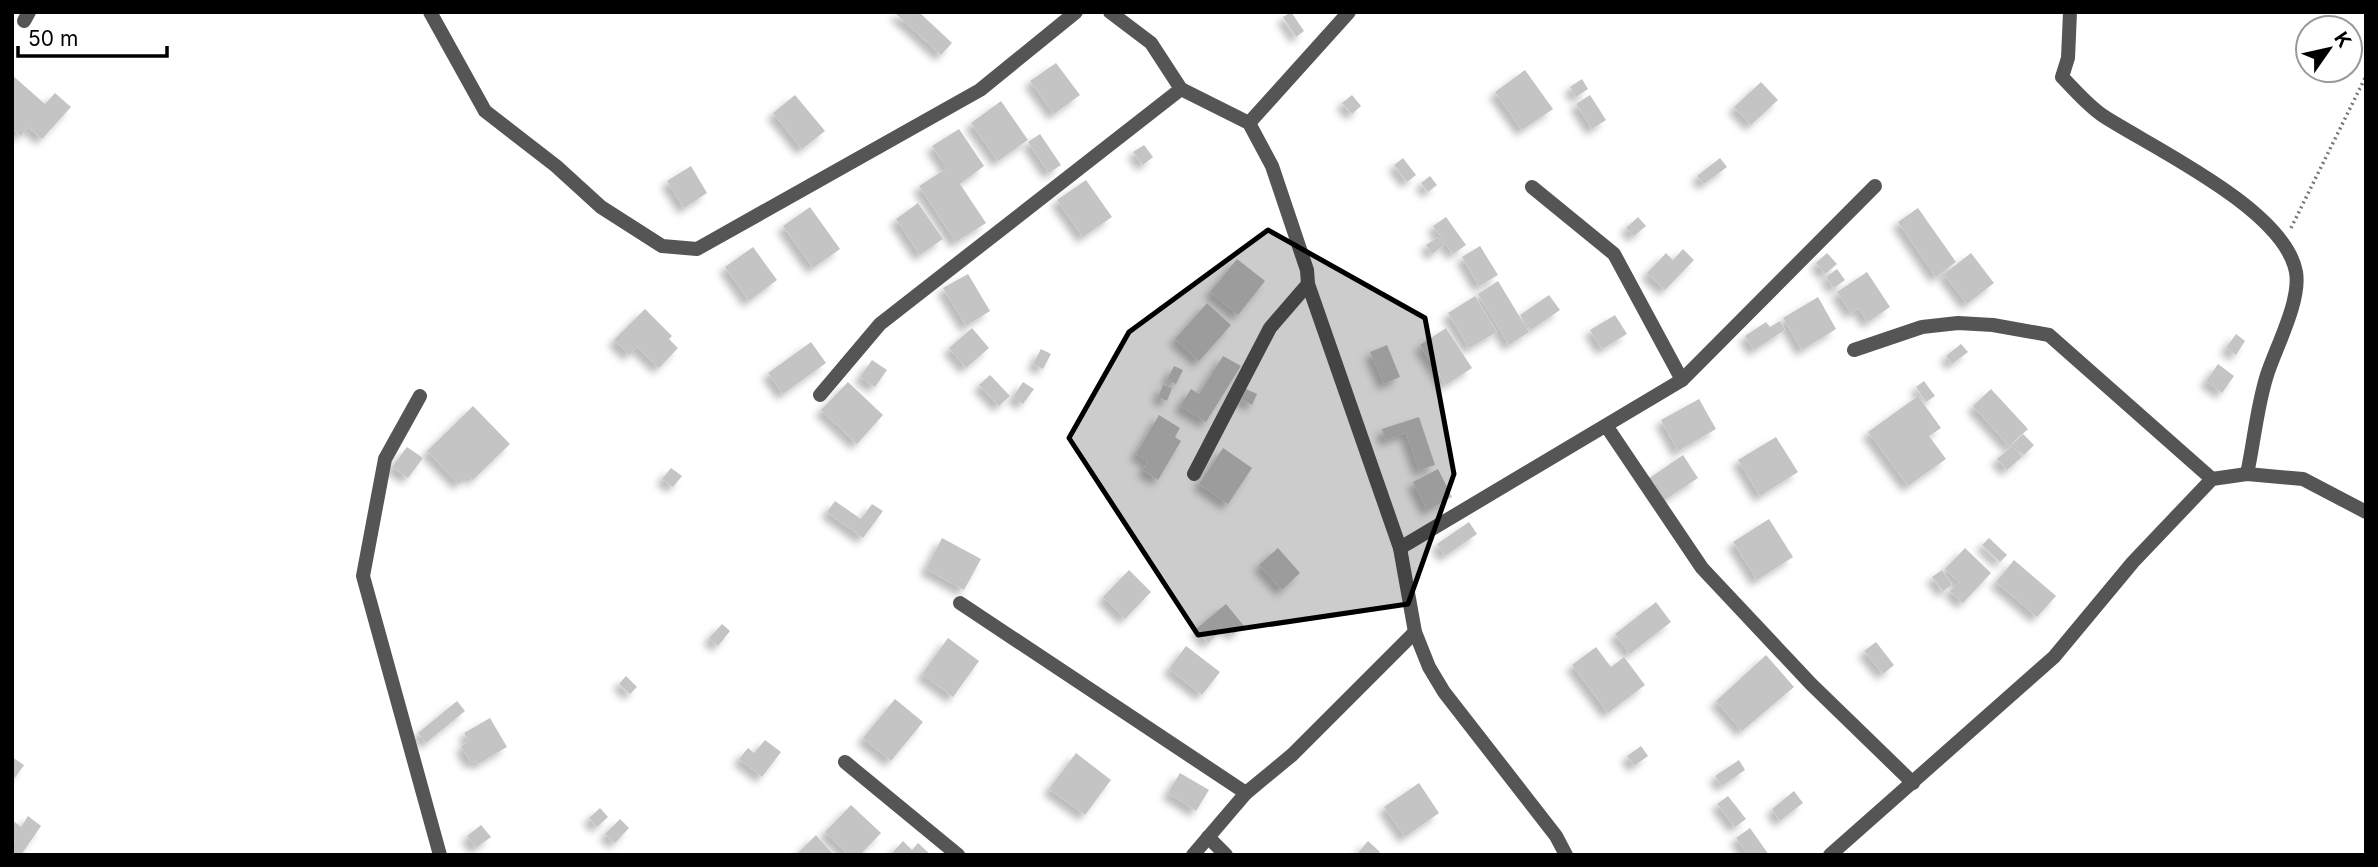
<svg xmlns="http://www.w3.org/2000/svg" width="2378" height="867" font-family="Inter,sans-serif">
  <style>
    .building { fill: #c4c4c4; filter: url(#shadow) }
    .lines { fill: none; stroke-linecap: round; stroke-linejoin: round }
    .path { stroke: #777; stroke-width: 3.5; stroke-dasharray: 2 3.5; stroke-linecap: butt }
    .street { stroke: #555; stroke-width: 14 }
    .marked { fill: #000; fill-opacity: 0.2; stroke: #000; stroke-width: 5; stroke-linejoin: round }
  </style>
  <defs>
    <filter id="shadow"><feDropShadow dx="-6" dy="6" stdDeviation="3.5" flood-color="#0004"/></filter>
  </defs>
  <rect width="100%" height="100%" fill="#fff"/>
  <g class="building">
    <polygon points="894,12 919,12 952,43 941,55"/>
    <polygon points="1291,12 1304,31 1296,37 1283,17"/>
    <polygon points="1056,63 1080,95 1054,114 1030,81"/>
    <polygon points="1525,70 1553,109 1522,130 1495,92"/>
    <polygon points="12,75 45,104 55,93 71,107 42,139 28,127 21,136 12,128"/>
    <polygon points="1582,79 1588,89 1576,97 1570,87"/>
    <polygon points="1761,82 1778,100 1751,125 1734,107"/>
    <polygon points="795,95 825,131 802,149 773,113"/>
    <polygon points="1352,95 1361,106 1352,114 1342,103"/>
    <polygon points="1590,95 1606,120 1592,129 1576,104"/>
    <polygon points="1001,101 1028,140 998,161 971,123"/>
    <polygon points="959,129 984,166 960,184 986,223 956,242 919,186 947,168 932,146"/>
    <polygon points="1040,134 1061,165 1049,173 1028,142"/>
    <polygon points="1144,145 1153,157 1143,165 1133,152"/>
    <polygon points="1403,158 1416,175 1407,182 1394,165"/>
    <polygon points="1720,158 1727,167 1704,184 1697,176"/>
    <polygon points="691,166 707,193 684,208 667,181"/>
    <polygon points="1430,176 1437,185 1428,192 1421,183"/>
    <polygon points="1086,180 1112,217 1083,237 1057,200"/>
    <polygon points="918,203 943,239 920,255 896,219"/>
    <polygon points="810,207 840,249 813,268 783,226"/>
    <polygon points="1918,208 1956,262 1936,277 1898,222"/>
    <polygon points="1446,217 1466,245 1453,254 1433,226"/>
    <polygon points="1638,217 1646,226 1634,236 1626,228"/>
    <polygon points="1438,237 1444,245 1432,254 1426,245"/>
    <polygon points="1480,246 1498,275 1479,286 1462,257"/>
    <polygon points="753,247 777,280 749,301 725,267"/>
    <polygon points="1683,249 1694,260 1665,290 1647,273 1666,253 1673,260"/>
    <polygon points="1827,253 1837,264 1825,274 1816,263"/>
    <polygon points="1971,253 1994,283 1967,304 1944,274"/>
    <polygon points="1237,259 1265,281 1238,315 1210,292"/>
    <polygon points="1837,269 1845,280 1834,288 1826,277"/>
    <polygon points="1867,272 1890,307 1868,322 1858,308 1851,313 1837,292"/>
    <polygon points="968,274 990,311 966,326 943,288"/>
    <polygon points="1498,281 1529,332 1509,345 1478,294"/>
    <polygon points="1549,295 1560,310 1531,330 1520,315"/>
    <polygon points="1475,296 1497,332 1469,348 1448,313"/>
    <polygon points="1818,297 1836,329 1802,350 1783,318"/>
    <polygon points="1207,303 1231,325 1199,361 1175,339"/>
    <polygon points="645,309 672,336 669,339 678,348 659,368 637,347 629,355 614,340"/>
    <polygon points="1615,315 1627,334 1602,349 1590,330"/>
    <polygon points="1780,321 1785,330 1754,350 1745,336 1766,322 1770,327"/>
    <polygon points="972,328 989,348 966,368 949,348"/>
    <polygon points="1446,328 1472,368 1446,385 1420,345"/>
    <polygon points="2236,334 2245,341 2236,355 2226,348"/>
    <polygon points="811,342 826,363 783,394 768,373"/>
    <polygon points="1961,344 1968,352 1952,364 1946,356"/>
    <polygon points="1387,345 1400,377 1384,384 1370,352"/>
    <polygon points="1041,349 1051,354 1043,369 1033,364"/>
    <polygon points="1223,356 1241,366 1206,422 1180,406 1191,389 1199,394"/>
    <polygon points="872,360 887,370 875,387 860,377"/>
    <polygon points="2218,364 2234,376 2222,393 2206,381"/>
    <polygon points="1174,366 1183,370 1176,384 1167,380"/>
    <polygon points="990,375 1010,396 999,406 979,385"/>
    <polygon points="1924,381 1935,396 1926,402 1916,387"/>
    <polygon points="848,382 883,415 857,444 821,410"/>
    <polygon points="1023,382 1034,389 1023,404 1013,397"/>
    <polygon points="1163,385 1172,388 1167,401 1158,397"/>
    <polygon points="1246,389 1257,394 1252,405 1241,399"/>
    <polygon points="1991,389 2028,429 2009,446 1973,406"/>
    <polygon points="1918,396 1941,428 1929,436 1946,459 1908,486 1868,432"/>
    <polygon points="1699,399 1716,429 1678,451 1661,420"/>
    <polygon points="473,406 510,444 473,480 468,475 459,484 427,451"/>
    <polygon points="1159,415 1180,428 1175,437 1181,441 1158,480 1143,470 1148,462 1136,454"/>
    <polygon points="1419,417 1435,465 1419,470 1406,433 1385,440 1382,429"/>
    <polygon points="2023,434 2034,445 2024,455 2013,444"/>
    <polygon points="1776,437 1798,472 1760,496 1738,460"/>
    <polygon points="2012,446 2022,457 2007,470 1997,459"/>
    <polygon points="407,447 423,458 408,478 392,467"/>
    <polygon points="1223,448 1252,468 1228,504 1199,484"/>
    <polygon points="1683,455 1698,478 1663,501 1648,479"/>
    <polygon points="671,468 682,476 673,487 662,479"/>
    <polygon points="1438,469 1452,497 1427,510 1413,482"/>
    <polygon points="835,501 861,519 872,504 883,511 863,538 827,512"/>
    <polygon points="1769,519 1793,557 1757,580 1733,542"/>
    <polygon points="1469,522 1477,534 1445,556 1437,544"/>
    <polygon points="942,538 981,559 964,590 926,569"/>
    <polygon points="1989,538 2007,555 2000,562 1982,545"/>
    <polygon points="1278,548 1300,573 1282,590 1259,565"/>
    <polygon points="1965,548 1991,573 1963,603 1950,591 1959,582 1945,569"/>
    <polygon points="2014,560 2056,596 2037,617 1996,582"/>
    <polygon points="1129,570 1151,592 1125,619 1103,597"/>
    <polygon points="1942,570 1952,585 1943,591 1932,577"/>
    <polygon points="1656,602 1671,622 1630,654 1615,634"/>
    <polygon points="1226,604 1244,626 1233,635 1226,627 1208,643 1196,629"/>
    <polygon points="722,624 730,631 718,646 709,638"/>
    <polygon points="948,638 979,661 953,697 922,674"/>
    <polygon points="1876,642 1894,665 1883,674 1864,651"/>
    <polygon points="1186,646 1220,672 1202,695 1169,669"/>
    <polygon points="1596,647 1611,667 1624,657 1645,685 1608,713 1572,665"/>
    <polygon points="1766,655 1794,687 1742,731 1716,701"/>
    <polygon points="626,676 637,687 630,694 619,684"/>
    <polygon points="895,699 923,722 891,761 863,738"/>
    <polygon points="457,701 465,711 426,743 418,733"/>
    <polygon points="490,718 507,747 478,764 476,760 471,763 461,746 469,741 464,733"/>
    <polygon points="765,740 781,752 762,777 739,759 748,748 754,753"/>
    <polygon points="1641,746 1648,756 1634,766 1627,756"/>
    <polygon points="1076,753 1111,780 1085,815 1049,789"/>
    <polygon points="12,757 24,765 14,779 12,778"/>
    <polygon points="1739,760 1745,770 1722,786 1715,776"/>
    <polygon points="1180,773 1209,790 1196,811 1168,793"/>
    <polygon points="1419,783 1439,813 1405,837 1384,807"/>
    <polygon points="1794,791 1803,803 1780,821 1772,809"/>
    <polygon points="1728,796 1746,819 1735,827 1717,804"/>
    <polygon points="851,805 881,833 860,855 848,855 825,832"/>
    <polygon points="600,808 608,817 597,827 589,818"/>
    <polygon points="28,816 41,826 21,855 12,855 15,839 12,837 12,820 21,827"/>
    <polygon points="620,819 629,828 615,843 605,834"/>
    <polygon points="481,825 491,837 476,848 467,836"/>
    <polygon points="1750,828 1769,855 1748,855 1736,838"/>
    <polygon points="816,835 834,855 796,855"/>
    <polygon points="903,841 912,850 918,843 931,855 890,855"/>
    <polygon points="1368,841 1380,852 1377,855 1356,855"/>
  </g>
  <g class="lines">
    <polyline class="path" points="2291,228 2366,76"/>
    <g class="street">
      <polyline points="430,12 485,111 556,166 601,207 662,246 697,249 980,90 1076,12"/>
      <polyline points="1110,12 1151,43 1181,89 1249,123 1272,166 1307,270 1308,284 1400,548 1415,632 1429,667 1444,692 1556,836 1566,855"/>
      <path d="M 2070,12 L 2068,58 L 2062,77 C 2075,90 2089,107 2105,117 C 2155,149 2285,210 2296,272 C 2301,301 2276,347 2267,375 C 2257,406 2254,442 2247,474"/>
      <polyline points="24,21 29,12"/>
      <polyline points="1249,123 1349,12"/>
      <polyline points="1854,350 1922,327 1958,323 1993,325 2049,335 2212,479"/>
      <polyline points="1682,380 1875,186"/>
      <polyline points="820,395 880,324 1181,89"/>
      <polyline points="420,396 385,459 363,576 440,855"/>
      <polyline points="1607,427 1702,568 1811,684 1913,783"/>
      <polyline points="1194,474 1270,328 1308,284"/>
      <polyline points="1400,548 1682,380 1614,254 1532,187"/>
      <polyline points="960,603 1246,793"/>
      <polyline points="845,762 958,855"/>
      <polyline points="1208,837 1226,855"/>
      <polyline points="1193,855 1246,793 1292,755 1415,632"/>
      <polyline points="1830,855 2054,657 2133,562 2212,479 2247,474 2303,479 2366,512"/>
    </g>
  </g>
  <path class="marked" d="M 1268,230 L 1425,318 L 1454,474 L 1408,604 L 1198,635 L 1069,438 L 1129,332 Z"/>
  <rect width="2378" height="867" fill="none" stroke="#000000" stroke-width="28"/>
  <g transform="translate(2329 49) rotate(56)"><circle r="33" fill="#ffffff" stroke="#999999" stroke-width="2"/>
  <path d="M0-5L12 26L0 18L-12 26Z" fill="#000000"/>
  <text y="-10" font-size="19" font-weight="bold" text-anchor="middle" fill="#000000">K</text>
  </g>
  <path d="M18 46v10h149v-10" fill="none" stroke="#000000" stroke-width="3.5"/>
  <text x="28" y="46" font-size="21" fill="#000000" stroke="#ffffff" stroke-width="5" paint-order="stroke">50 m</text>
</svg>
